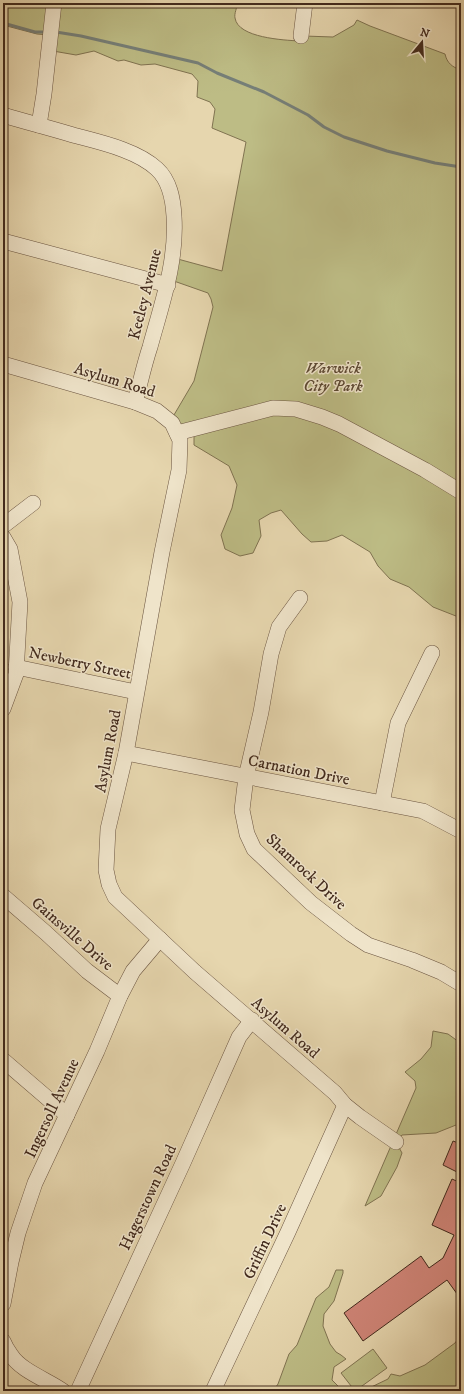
<svg xmlns="http://www.w3.org/2000/svg" width="464" height="1394" font-family="'IM FELL DW Pica',serif">
  <style>
    .green { fill: #bdbc85; stroke: #807351 }
    .lines { fill: none; stroke-linecap: round; stroke-linejoin: round }
    .stream { stroke: #767f78; stroke-width: 3 }
    .building { fill: #d08578; stroke: #422a1d }
    .minor-casing { stroke: #6b5541; stroke-width: 16 }
    .minor { stroke: #efe4ca; stroke-width: 15 }
    .labels { text-anchor: middle; stroke-width: 3; stroke-linejoin: round; paint-order: stroke }
    .street-label { font-size: 16px; fill: #422a1d; stroke: #efe4ca }
    .park-label { font-size: 16px; font-style: italic; fill: #5b4732; stroke: #efe4ca }
  </style>
  <rect width="100%" height="100%" fill="#e6d6ae"/>
  <filter id="stains"><feTurbulence type="fractalNoise" baseFrequency=".005" numOctaves="4"/><feColorMatrix values="0 0 0 0 .2 0 0 0 0 .09 0 0 0 0 .02 0 0 0 .5 -.17"/></filter>
  <radialGradient id="worn" r=".72"><stop offset=".6" stop-color="#630" stop-opacity="0"/><stop offset="1" stop-color="#630" stop-opacity=".3"/></radialGradient>
  <g class="green">
    <path d="M 3,3 L 238,3 C 237,7 234,14 235,18 C 238,38 284,40 299,41 L 304,36 L 333,37 L 354,25 L 357,20 L 370,26 L 445,54 C 447,63 452,67 461,70 L 461,618 L 433,607 L 409,587 L 390,579 L 378,566 L 370,552 L 342,535 L 327,541 L 311,542 L 302,534 L 281,510 L 271,513 L 259,520 L 261,536 L 253,553 L 240,556 L 225,549 L 221,535 L 232,508 L 237,485 L 229,466 L 194,445 L 194,429 L 179,433 L 171,420 L 194,381 L 213,307 L 211,299 L 208,293 L 171,280 L 174,258 L 222,271 L 246,142 L 212,128 L 215,109 L 210,102 L 197,97 L 198,81 L 192,74 L 155,64 L 141,65 L 124,60 L 118,61 L 94,51 L 76,55 L 53,51 L 50,35 L 37,34 L 3,25 Z"/>
    <polygon points="433,1031 448,1034 459,1042 459,1046 461,1047 461,1123 436,1133 402,1135 396,1142 402,1153 397,1167 381,1196 365,1206 416,1088 415,1081 405,1072 421,1059 431,1047"/>
    <polygon points="336,1270 343,1270 343,1273 334,1301 324,1314 323,1326 330,1344 336,1352 341,1355 346,1359 334,1367 332,1380 341,1389 345,1391 273,1391 278,1384 289,1354 297,1345 316,1298 329,1287"/>
    <polygon points="461,1335 461,1391 363,1391 388,1379 391,1374 400,1376 425,1365 455,1343"/>
    <polygon points="373,1349 387,1368 355,1391 341,1373"/>
  </g>
  <g class="lines">
    <g class="stream">
      <polyline points="3,23 35,32 46,32"/>
      <polyline points="56,32 81,36 198,63 217,73 264,92 308,115 324,127 344,137 387,151 435,163 461,167"/>
    </g>
  </g>
  <g class="building">
    <polygon points="453,1141 461,1144 461,1174 443,1165"/>
    <polygon points="452,1179 461,1183 461,1254 457,1261 461,1265 461,1298 460,1298 447,1280 363,1341 344,1313 421,1256 429,1268 443,1258 454,1235 432,1225"/>
  </g>
  <g class="lines">
    <g class="minor-casing">
      <g id="minor">
        <polyline points="301,36 305,3"/>
        <path d="M 3,115 C 26,122 50,128 73,135 C 99,142 137,150 157,169 C 170,181 173,199 174,216 C 177,262 162,303 150,347 C 144,365 140,384 135,402"/>
        <polyline points="39,125 44,94 54,3"/>
        <polyline points="3,241 168,285"/>
        <polyline points="3,364 135,402 157,411 172,423 180,440 179,470 162,552 126,753 108,829 106,870 109,884 115,897 195,972 335,1093 345,1105 360,1117 396,1142"/>
        <polyline points="177,433 273,408 296,409 322,417 339,424 425,470 461,492"/>
        <polyline points="3,526 33,503"/>
        <polyline points="3,537 10,549 20,602 16,674 3,709"/>
        <polyline points="300,598 279,627 271,654 261,712 246,777 242,810 247,834 254,849 311,903 351,934 368,945 412,960 441,972 461,984"/>
        <polyline points="16,667 136,692"/>
        <polyline points="126,753 423,811 461,831"/>
        <polyline points="382,803 398,723 432,653"/>
        <polyline points="3,896 46,933 87,971 120,996"/>
        <polyline points="3,1060 67,1115"/>
        <polyline points="3,1304 11,1262 18,1233 35,1183 97,1051 120,996 133,971 160,939"/>
        <path d="M 3,1341 C 5,1346 8,1351 11,1355 C 21,1371 48,1380 63,1391"/>
        <polyline points="78,1391 183,1163 239,1037 252,1020"/>
        <polyline points="213,1391 288,1232 345,1105"/>
      </g>
    </g>
    <use href="#minor" class="minor"/>
  </g>
  <g class="labels">
    <g class="street-label">
      <text transform="translate(144 294) rotate(-76)" y="6">Keeley Avenue</text>
      <text transform="translate(115 379) rotate(17)" y="6">Asylum Road</text>
      <text transform="translate(80 662) rotate(12)" y="6">Newberry Street</text>
      <text transform="translate(107 751) rotate(-79)" y="6">Asylum Road</text>
      <text transform="translate(299 769) rotate(11)" y="6">Carnation Drive</text>
      <text transform="translate(307 871) rotate(43)" y="6">Shamrock Drive</text>
      <text transform="translate(73 933) rotate(41)" y="6">Gainsville Drive</text>
      <text transform="translate(286 1027) rotate(41)" y="6">Asylum Road</text>
      <text transform="translate(51 1108) rotate(-65)" y="6">Ingersoll Avenue</text>
      <text transform="translate(147 1197) rotate(-65)" y="6">Hagerstown Road</text>
      <text transform="translate(264 1241) rotate(-65)" y="6">Griffin Drive</text>
    </g>
    <g class="park-label">
      <text x="333" y="373">Warwick<tspan x="333" dy="18">City Park</tspan></text>
    </g>
  </g>
  <rect width="464" height="1394" fill="none" stroke="#e6d6ae" stroke-width="16"/>
  <rect x="4" y="4" width="456" height="1386" fill="none" stroke="#422a1d" stroke-width="2"/>
  <rect x="8" y="8" width="448" height="1378" fill="none" stroke="#422a1d"/>
  <g transform="translate(422 42) rotate(18)" stroke="#efe4ca" stroke-width="3" paint-order="stroke">
  <path d="M0-3L7 15L0 10L-7 15Z" fill="#422a1d"/>
  <text y="-6" font-size="11" font-weight="bold" text-anchor="middle" fill="#422a1d">N</text>
  </g>
  <rect width="100%" height="100%" filter="url(#stains)"/>
  <rect width="100%" height="100%" fill="url(#worn)"/>
</svg>
